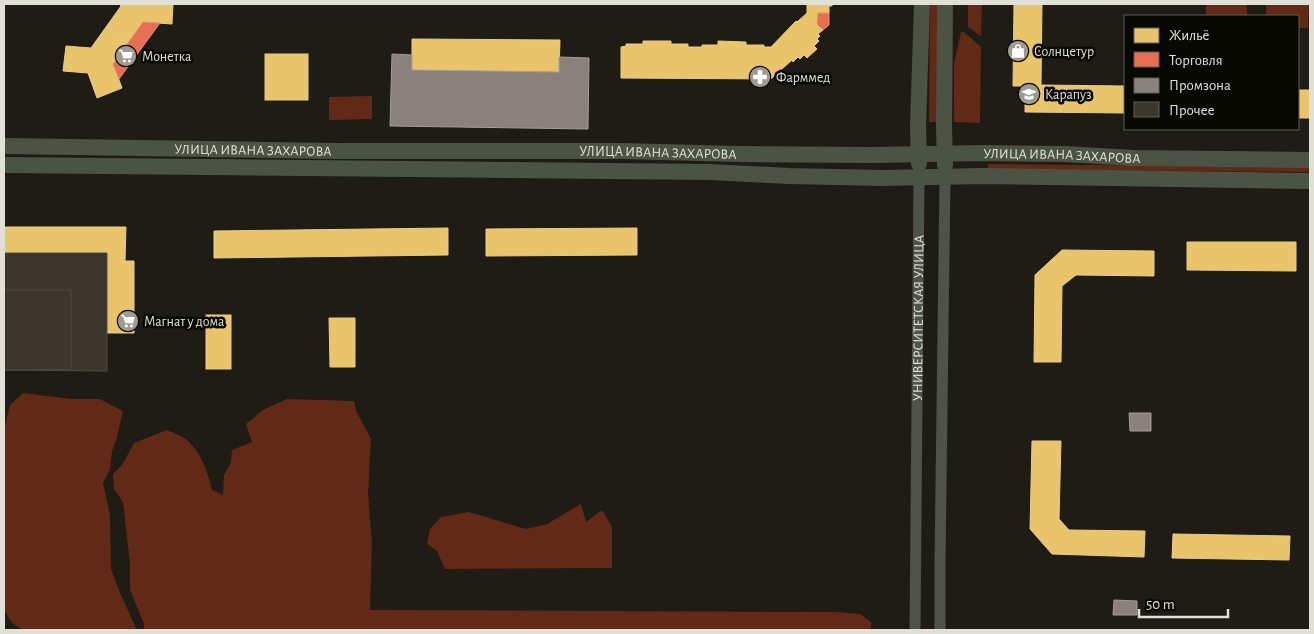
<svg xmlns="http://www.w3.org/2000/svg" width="1314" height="634" font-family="'Alegreya Sans',sans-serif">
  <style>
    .green { fill: #622916 }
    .homes { fill: #e9c46a; stroke: #e7cc8b }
    .shops { fill: #e76f51; stroke: #e59179 }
    .industry { fill: #8a817c; stroke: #a49e97 }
    .building { fill: #3c372d; stroke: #4e4b44 }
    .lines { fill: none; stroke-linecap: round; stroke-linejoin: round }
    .minor { stroke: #4d5447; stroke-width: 11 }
    .secondary { stroke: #4b5344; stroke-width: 16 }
    .labels { text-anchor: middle; stroke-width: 5; stroke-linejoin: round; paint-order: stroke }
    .poi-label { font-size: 14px; fill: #e1e0d7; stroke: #090904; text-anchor: start }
    .street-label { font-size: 14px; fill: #e1e0d7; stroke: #090904 }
  </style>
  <rect width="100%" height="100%" fill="#1e1c14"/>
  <g class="green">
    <polygon points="930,4 939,4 938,122 929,122"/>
    <polygon points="968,4 982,4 981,36 968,27"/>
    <rect x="1206" y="4" width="41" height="12"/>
    <polygon points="1266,4 1309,4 1308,28 1298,28 1298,16 1266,16"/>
    <polygon points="961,32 964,32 981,47 980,123 954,122 954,64"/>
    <polygon points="372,96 372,119 329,120 329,97"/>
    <polygon points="988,164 1310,167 1310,172 988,169"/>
    <polygon points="23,393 71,399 100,399 123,411 117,437 112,451 110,469 103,483 110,515 111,569 120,593 137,630 23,630 12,623 4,610 4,429 10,405"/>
    <path d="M 287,399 L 354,401 L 356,411 L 371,439 L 368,493 L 372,543 L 370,610 L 834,612 L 860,614 L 871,622 L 871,630 L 144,630 L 144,624 L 130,590 L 130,564 L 123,502 L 114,489 L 113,474 L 122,465 L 134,443 L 167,430 C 174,433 183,436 188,441 C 202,454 208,473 212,490 L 223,495 L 224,475 L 231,462 L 232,450 L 252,442 L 246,424 L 263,410 Z"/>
    <polygon points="581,504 586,522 602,510 612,527 612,568 445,569 437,551 427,544 430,529 441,517 469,512 526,529 547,524"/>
  </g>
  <g class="homes">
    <polygon points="119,4 173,4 172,24 143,22 128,43 106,27 121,6"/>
    <polygon points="807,4 832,4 832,6 829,6 829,13 818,13 817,24 823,30 818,34 820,36 817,39 819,41 814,46 817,49 807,58 804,55 800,59 798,57 793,62 792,60 771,79 621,78 621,47 626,46 626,44 643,44 643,41 671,41 671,44 688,44 688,47 702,47 702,45 718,45 718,41 746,42 746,45 764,45 764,47 771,47 796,21 797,22 807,13"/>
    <polygon points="1014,4 1042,4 1041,85 1125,86 1125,113 1025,112 1025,86 1013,86"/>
    <polygon points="106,27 128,43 113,64 122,88 97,98 88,73 63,71 66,46 91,48"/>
    <polygon points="412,39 560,40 559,72 412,70"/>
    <rect x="265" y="54" width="43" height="46"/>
    <rect x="1298" y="90" width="12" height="28"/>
    <polygon points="4,227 126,227 125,261 134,261 134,333 107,333 107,253 4,253"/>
    <polygon points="448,228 448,255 214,258 214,231"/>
    <polygon points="637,228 637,255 486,256 486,229"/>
    <polygon points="1187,242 1296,242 1296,271 1187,270"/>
    <polygon points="1062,250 1154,251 1154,276 1076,275 1062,286 1061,362 1034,362 1035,275"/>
    <rect x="206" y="315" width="25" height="54"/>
    <polygon points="329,318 355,318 355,367 330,367"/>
    <polygon points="1032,441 1061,441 1059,519 1069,530 1145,531 1144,557 1052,554 1030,529"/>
    <polygon points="1173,534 1290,536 1289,560 1172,558"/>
  </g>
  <g class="shops">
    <polygon points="818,13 829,13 829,25 823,30 817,24"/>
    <polygon points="143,22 160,23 119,79 113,64"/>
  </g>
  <g class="industry">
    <polygon points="392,54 412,55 412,70 559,72 559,57 589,58 588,129 390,126"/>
    <polygon points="1129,413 1151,413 1151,431 1130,431"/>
    <polygon points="1114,600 1137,601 1137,615 1113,615"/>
  </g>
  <g class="building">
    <polygon points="4,253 107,253 107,371 4,370"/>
    <rect x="4" y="290" width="67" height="80"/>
  </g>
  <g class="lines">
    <g class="minor">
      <path id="s1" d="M 915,630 L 919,177"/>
      <polyline points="940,630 940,564 945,177"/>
    </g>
    <g class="secondary">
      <path id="s2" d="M 4,146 L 340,151 L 621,151 L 740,154 L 873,155 L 984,153 L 1064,154 L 1135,158 L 1310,160"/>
      <polyline points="919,164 918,126 922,4"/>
      <polyline points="4,165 710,172 789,176 881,178 984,176 1310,181"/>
      <polyline points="945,165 944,126 945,4"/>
    </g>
  </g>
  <defs>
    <g id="shop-disc" transform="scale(1.125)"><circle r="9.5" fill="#9d9b93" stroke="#090904"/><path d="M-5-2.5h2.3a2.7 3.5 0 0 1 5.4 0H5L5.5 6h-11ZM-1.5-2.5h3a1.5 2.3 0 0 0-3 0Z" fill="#fff"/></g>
    <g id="supermarket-disc" transform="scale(1.125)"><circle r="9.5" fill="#9d9b93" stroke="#090904"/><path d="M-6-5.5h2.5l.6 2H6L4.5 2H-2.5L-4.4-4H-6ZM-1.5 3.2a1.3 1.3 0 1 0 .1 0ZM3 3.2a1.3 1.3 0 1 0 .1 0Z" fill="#fff"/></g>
    <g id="pharmacy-disc" transform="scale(1.125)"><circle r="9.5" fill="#9d9b93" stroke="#090904"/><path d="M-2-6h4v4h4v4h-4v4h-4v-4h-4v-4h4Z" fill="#fff"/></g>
    <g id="school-disc" transform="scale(1.125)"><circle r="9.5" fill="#9d9b93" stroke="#090904"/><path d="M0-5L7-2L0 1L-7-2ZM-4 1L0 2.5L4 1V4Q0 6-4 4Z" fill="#fff"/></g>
  </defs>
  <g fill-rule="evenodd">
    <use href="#shop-disc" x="1018" y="51"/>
    <use href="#supermarket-disc" x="126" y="56"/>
    <use href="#pharmacy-disc" x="760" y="77"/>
    <use href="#school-disc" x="1029" y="94"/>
    <use href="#supermarket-disc" x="128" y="321"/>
  </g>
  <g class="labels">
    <g class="poi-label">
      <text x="1034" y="56">Солнцетур</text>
      <text x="142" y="61">Монетка</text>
      <text x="776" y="82">Фарммед</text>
      <text x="1045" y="99">Карапуз</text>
      <text x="144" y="326">Магнат у дома</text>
    </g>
    <g class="street-label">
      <text dy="5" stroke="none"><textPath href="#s2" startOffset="249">УЛИЦА ИВАНА ЗАХАРОВА</textPath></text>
      <text dy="5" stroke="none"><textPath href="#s2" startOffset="654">УЛИЦА ИВАНА ЗАХАРОВА</textPath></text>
      <text dy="5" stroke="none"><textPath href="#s2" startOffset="1058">УЛИЦА ИВАНА ЗАХАРОВА</textPath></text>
      <text dy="5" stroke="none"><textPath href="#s1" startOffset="312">УНИВЕРСИТЕТСКАЯ УЛИЦА</textPath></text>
    </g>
  </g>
  <rect width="1314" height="634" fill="none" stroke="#e1e0d7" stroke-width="10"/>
  <rect x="1124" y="15" width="175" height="115" fill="#090904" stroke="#5f5f58"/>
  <rect x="1134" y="28" width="25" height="15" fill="#e9c46a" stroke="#5f5f58"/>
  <text x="1169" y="40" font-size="15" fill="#e1e0d7">Жильё</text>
  <rect x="1134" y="52" width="25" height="15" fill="#e76f51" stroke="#5f5f58"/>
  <text x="1169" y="65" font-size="15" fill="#e1e0d7">Торговля</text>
  <rect x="1134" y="78" width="25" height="15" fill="#8a817c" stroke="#5f5f58"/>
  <text x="1169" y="90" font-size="15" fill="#e1e0d7">Промзона</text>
  <rect x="1134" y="102" width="25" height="15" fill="#3c372d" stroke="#5f5f58"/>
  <text x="1169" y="115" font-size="15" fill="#e1e0d7">Прочее</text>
  <path d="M1139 609v8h89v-8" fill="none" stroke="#e1e0d7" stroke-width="2.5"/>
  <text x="1146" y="609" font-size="15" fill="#e1e0d7" stroke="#090904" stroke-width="4" paint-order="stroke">50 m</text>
</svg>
